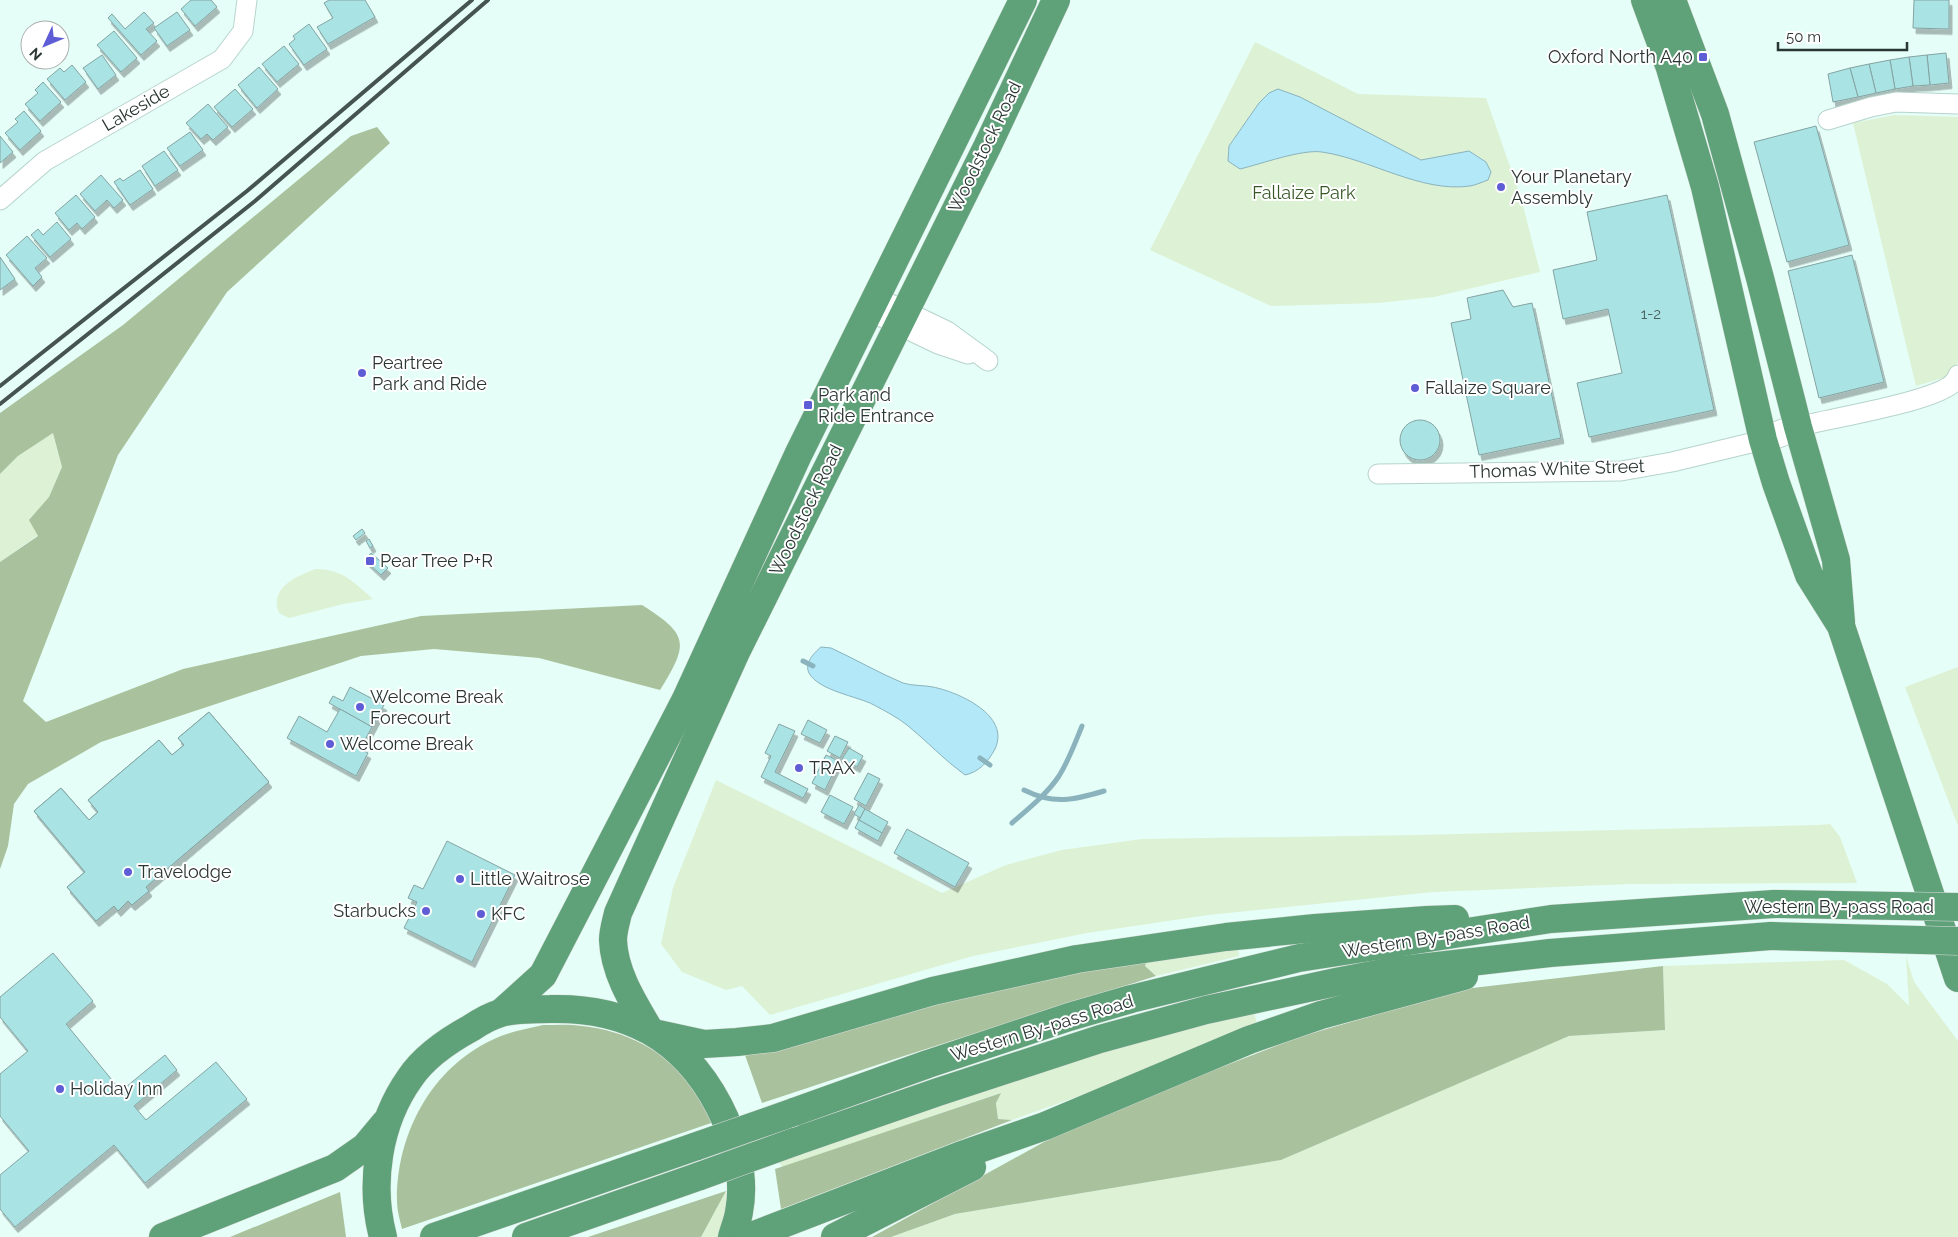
<svg xmlns="http://www.w3.org/2000/svg" width="1958" height="1237" font-family="Raleway,sans-serif">
  <style>
    .green { fill: #ddf1d4 }
    .forest { fill: #a9c29d }
    .water { fill: #b3e8f8; stroke: #8ab3bd }
    .lines { fill: none; stroke-linecap: round; stroke-linejoin: round }
    .stream { stroke: #8ab3bd; stroke-width: 5 }
    .building { fill: #aae3e3; stroke: #84a3a3; fill-rule: evenodd; filter: url(#shadow) }
    .street-casing { stroke: #b6d4cc; stroke-width: 21 }
    .secondary-casing { stroke: #b6d4cc; stroke-width: 28 }
    .highway-casing { stroke: #dddfde; stroke-width: 29 }
    .street { stroke: #fff; stroke-width: 19 }
    .secondary { stroke: #fff; stroke-width: 26 }
    .highway { stroke: #5fa179; stroke-width: 28 }
    .rail { stroke: #465450; stroke-width: 4 }
    .highway-bridge-casing { stroke: #dddfde; stroke-width: 29; stroke-linecap: butt }
    .highway-bridge { stroke: #5fa179; stroke-width: 28 }
    .poi-dot { fill: #5e5dd5; stroke: #fff; stroke-width: 2 }
    .labels { text-anchor: middle; stroke-width: 4; stroke-linejoin: round; paint-order: stroke }
    .number-label { font-size: 15px; fill: #4a615f }
    .poi-label { font-size: 18px; fill: #2a3633; stroke: #fff; text-anchor: start }
    .street-label { font-size: 18px; fill: #2a3633; stroke: #fff }
    .park-label { font-size: 18px; fill: #375825; stroke: #fff }
  </style>
  <defs>
    <filter id="shadow"><feDropShadow dx="3" dy="5.5" stdDeviation="0" flood-color="#0004"/></filter>
  </defs>
  <rect width="100%" height="100%" fill="#e5fef7"/>
  <g class="green">
    <polygon points="1255,42 1358,94 1486,98 1521,198 1540,272 1434,297 1378,303 1271,306 1150,250"/>
    <polygon points="1894,115 1958,117 1958,362 1949,376 1916,386 1853,123"/>
    <polygon points="53,433 62,467 49,497 30,520 38,535 0,562 0,474 18,456"/>
    <path d="M 316,569 C 343,569 354,583 373,599 L 343,604 L 289,618 L 279,613 C 269,587 297,576 316,569 Z"/>
    <polygon points="1958,667 1958,826 1905,687"/>
    <polygon points="716,780 895,869 942,893 1006,865 1062,850 1142,839 1418,835 1819,825 1830,824 1840,837 1857,883 1630,884 1433,892 1208,915 1087,933 973,956 770,1015 742,986 726,990 682,972 661,944 673,888"/>
    <polygon points="1238,946 1239,956 1156,976 1145,966 1148,959"/>
    <polygon points="1906,956 1914,982 1958,1041 1958,1237 891,1237 955,1214 1281,1160 1569,1036 1665,1030 1663,966 1844,960 1887,984 1909,1006"/>
    <polygon points="1254,1012 1258,1028 1177,1061 1012,1120 998,1119 996,1103 1000,1093 782,1167 779,1162 976,1090 1109,1048"/>
    <polygon points="726,1191 728,1210 722,1237 701,1237"/>
  </g>
  <g class="forest">
    <path d="M 377,127 L 390,143 L 227,292 L 118,455 L 23,701 L 46,722 L 183,669 L 421,616 L 642,605 C 689,635 689,643 660,690 L 539,658 L 434,649 L 361,656 L 101,742 L 28,784 L 14,804 L 8,846 L 0,869 L 0,562 L 38,536 L 29,520 L 49,497 L 62,467 L 53,433 L 18,456 L 0,474 L 0,413 L 123,325 L 351,136 Z"/>
    <polygon points="1148,959 1145,966 1156,976 904,1056 762,1103 745,1055 862,1020 991,988"/>
    <polygon points="1663,966 1665,1030 1569,1036 1281,1160 955,1214 891,1237 872,1237 1080,1122 1299,1037 1464,989"/>
    <path d="M 543,1025 C 556,1025 570,1024 582,1026 C 624,1030 666,1051 692,1085 C 700,1096 707,1110 714,1122 L 402,1229 C 400,1220 397,1211 397,1202 C 396,1136 430,1069 492,1040 C 508,1032 526,1029 543,1025 Z"/>
    <polygon points="1001,1093 996,1103 998,1119 1012,1120 781,1209 775,1169"/>
    <polygon points="726,1191 701,1237 588,1237"/>
    <polygon points="340,1192 346,1237 230,1237"/>
  </g>
  <g class="water">
    <path d="M 1278,89 L 1300,97 L 1421,160 L 1469,151 L 1486,162 L 1491,172 L 1488,180 C 1482,182 1476,185 1470,186 C 1421,193 1370,159 1322,152 C 1302,149 1261,164 1240,169 L 1228,161 L 1229,146 L 1259,103 L 1269,93 Z"/>
    <path d="M 821,647 L 831,648 C 855,659 879,673 903,683 C 912,686 924,685 933,687 C 958,692 1011,715 995,749 C 988,762 979,772 965,775 C 944,760 927,741 907,725 C 897,717 885,711 874,705 C 857,696 819,691 809,673 C 804,663 814,653 821,647 Z"/>
  </g>
  <g class="lines">
    <g class="stream">
      <polyline points="803,661 813,666"/>
      <polyline points="980,758 990,765"/>
      <path d="M 1024,790 C 1054,805 1074,800 1104,791"/>
      <path d="M 1012,823 C 1028,809 1047,794 1059,776 C 1069,760 1075,743 1082,726"/>
    </g>
  </g>
  <g class="building">
    <polygon points="191,0 211,0 217,7 195,26 181,9"/>
    <polygon points="329,0 365,0 375,17 328,44 317,27 333,18 324,3"/>
    <polygon points="1914,0 1949,0 1949,29 1913,28"/>
    <polygon points="144,12 154,23 146,29 157,41 141,55 108,18 112,14 125,29"/>
    <polygon points="177,12 190,30 167,46 154,28"/>
    <polygon points="309,24 327,49 304,65 289,44 295,39 293,36"/>
    <polygon points="114,31 137,58 121,72 97,45"/>
    <polygon points="284,46 299,64 277,82 262,64"/>
    <polygon points="1946,53 1949,83 1930,85 1927,55"/>
    <polygon points="102,55 116,75 98,89 83,68"/>
    <polygon points="1927,55 1930,85 1913,86 1909,57"/>
    <polygon points="1909,57 1913,86 1895,89 1890,60"/>
    <polygon points="1890,60 1895,89 1876,93 1869,64"/>
    <polygon points="1869,64 1876,93 1858,97 1850,68"/>
    <polygon points="72,65 86,82 65,100 47,79 60,68 64,72"/>
    <polygon points="259,67 278,89 257,108 238,85"/>
    <polygon points="1850,68 1858,97 1833,102 1828,74"/>
    <polygon points="43,82 61,102 40,121 25,104 38,93 35,90"/>
    <polygon points="235,89 253,109 232,127 214,107"/>
    <polygon points="208,104 228,127 213,140 207,134 201,139 186,123"/>
    <polygon points="24,111 41,131 20,150 5,133 18,122 15,119"/>
    <polygon points="1816,126 1849,245 1787,262 1754,142"/>
    <polygon points="190,132 203,150 180,166 167,148"/>
    <polygon points="0,136 13,152 0,163"/>
    <polygon points="164,151 178,170 155,186 142,166"/>
    <polygon points="140,170 153,189 130,205 114,182 120,178 123,181"/>
    <polygon points="101,175 123,200 114,208 107,200 95,211 80,194"/>
    <polygon points="76,195 95,217 82,229 77,223 69,230 55,213"/>
    <polygon points="1667,195 1714,410 1589,437 1577,383 1622,373 1608,309 1563,319 1553,270 1597,260 1587,212"/>
    <polygon points="57,222 71,239 50,257 31,235 38,229 43,235"/>
    <polygon points="27,236 47,258 35,268 42,277 33,286 6,255"/>
    <polygon points="1852,255 1884,382 1819,398 1788,271"/>
    <polygon points="0,257 15,279 0,290"/>
    <polygon points="1503,290 1513,307 1532,303 1561,438 1479,455 1451,323 1471,319 1467,298"/>
    <circle cx="1420" cy="440" r="20"/>
    <polygon points="362,529 365,533 356,540 353,536"/>
    <polygon points="369,539 373,546 370,548 366,541"/>
    <polygon points="371,553 388,568 381,575 365,560"/>
    <polygon points="350,687 384,705 372,727 329,703 333,696 343,701"/>
    <polygon points="340,709 372,727 360,749 368,753 356,776 287,738 299,716 327,732"/>
    <path d="M 209,712 L 269,782 L 146,887 L 149,891 L 132,905 L 128,901 L 118,911 L 114,906 L 96,921 L 67,887 L 85,872 L 34,811 L 61,788 L 89,820 L 98,812 L 88,800 L 159,740 L 172,755 L 184,745 L 178,738 ZM 188,750 L 212,777 L 119,856 L 93,826 L 103,818 L 114,830 L 185,770 L 176,760 Z"/>
    <polygon points="209,712 269,782 146,887 149,891 132,905 128,901 118,911 114,906 96,921 67,887 85,872 34,811 61,788 89,820 98,812 88,800 159,740 172,755 184,745 178,738"/>
    <polygon points="808,720 827,730 820,743 801,734"/>
    <polygon points="779,724 795,731 775,772 808,789 803,798 761,777 771,756 765,753"/>
    <polygon points="835,736 848,742 840,758 827,751"/>
    <polygon points="849,748 863,756 857,767 842,759"/>
    <polygon points="826,755 839,761 825,790 812,783"/>
    <polygon points="868,773 880,779 866,806 854,799"/>
    <polygon points="830,795 853,807 844,824 821,812"/>
    <polygon points="859,805 865,809 860,818 854,814"/>
    <polygon points="865,809 888,822 882,833 859,820"/>
    <polygon points="859,820 882,833 878,841 855,828"/>
    <polygon points="907,829 969,863 955,887 894,853"/>
    <polygon points="447,841 515,875 472,962 404,928 417,902 408,898 414,885 423,889"/>
    <polygon points="53,953 93,1001 66,1024 121,1091 165,1055 177,1070 134,1106 146,1120 216,1062 247,1099 145,1183 114,1145 15,1227 0,1209 0,1175 29,1151 0,1116 0,1074 28,1051 0,1017 0,997"/>
  </g>
  <g class="lines">
    <g class="street-casing">
      <g id="street">
        <polyline points="1828,120 1871,107 1896,102 1958,104"/>
        <polyline points="0,200 45,161 222,59 243,31 247,0"/>
        <polyline points="876,297 947,331 988,361"/>
        <polyline points="869,311 938,344 968,354"/>
        <path d="M 1798,427 C 1829,418 1936,402 1954,382 C 1956,380 1957,377 1958,375"/>
        <polyline points="1378,474 1621,471 1672,462 1763,440"/>
      </g>
    </g>
    <g class="secondary-casing">
      <polyline id="secondary" points="1763,440 1798,427"/>
    </g>
    <g class="highway-casing">
      <g id="highway">
        <polyline points="1645,0 1670,68 1705,187 1763,440 1776,483 1809,575 1841,626 1958,978"/>
        <polyline points="1672,0 1715,114 1760,278 1798,427 1836,560 1841,622"/>
        <polyline points="502,1012 543,975 685,701 798,455 1023,0"/>
        <path d="M 649,1029 C 633,1002 614,972 613,940 C 613,931 616,922 618,913 L 736,652 L 987,147 L 1056,0"/>
        <polyline points="658,1034 704,1044 737,1042 773,1038 933,991 1077,959 1226,937 1315,928 1427,920 1455,919"/>
        <polyline points="794,1112 928,1064 1069,1017 1131,999 1299,958 1551,919 1774,904"/>
        <polyline points="794,1142 938,1092 1100,1039 1206,1010 1336,982 1393,971 1550,953 1771,936"/>
        <polyline points="163,1237 335,1168 365,1147 385,1123"/>
        <path d="M 383,1237 C 369,1184 378,1123 410,1078 C 424,1057 449,1040 471,1028 C 480,1022 490,1016 501,1013 C 516,1009 535,1009 550,1009 C 626,1007 683,1037 719,1106 C 735,1137 746,1177 739,1212 C 738,1220 734,1229 732,1237"/>
        <polyline points="434,1237 697,1146"/>
        <polyline points="526,1237 700,1176"/>
        <polyline points="749,1237 959,1156 1045,1126 1249,1040 1321,1015 1464,976"/>
        <polyline points="835,1237 972,1167"/>
      </g>
    </g>
    <use href="#street" class="street"/>
    <use href="#secondary" class="secondary"/>
    <use href="#highway" class="highway"/>
    <g class="rail">
      <polyline points="0,386 247,191 472,0"/>
      <polyline points="0,404 255,201 488,0"/>
    </g>
    <g class="highway-bridge-casing">
      <g id="highway-bridge">
        <polyline points="1774,904 1958,907"/>
        <polyline points="1771,936 1958,941"/>
        <polyline points="697,1146 794,1112"/>
        <polyline points="700,1176 794,1142"/>
      </g>
    </g>
    <use href="#highway-bridge" class="highway-bridge"/>
  </g>
  <g class="poi-dot">
    <rect x="1698" y="52" width="10" height="10" rx="2.5"/>
    <circle cx="1501" cy="187" r="5"/>
    <circle cx="362" cy="373" r="5"/>
    <circle cx="1415" cy="388" r="5"/>
    <rect x="803" y="400" width="10" height="10" rx="2.5"/>
    <rect x="365" y="556" width="10" height="10" rx="2.5"/>
    <circle cx="360" cy="707" r="5"/>
    <circle cx="330" cy="744" r="5"/>
    <circle cx="799" cy="768" r="5"/>
    <circle cx="128" cy="872" r="5"/>
    <circle cx="460" cy="879" r="5"/>
    <circle cx="426" cy="911" r="5"/>
    <circle cx="481" cy="914" r="5"/>
    <circle cx="60" cy="1089" r="5"/>
  </g>
  <g class="labels">
    <g class="number-label">
      <text x="1651" y="319">1-2</text>
    </g>
    <g class="poi-label">
      <text x="1693" y="63" text-anchor="end">Oxford North A40</text>
      <text x="1511" y="183">Your Planetary<tspan x="1511" dy="21">Assembly</tspan></text>
      <text x="372" y="369">Peartree<tspan x="372" dy="21">Park and Ride</tspan></text>
      <text x="1425" y="394">Fallaize Square</text>
      <text x="818" y="401">Park and<tspan x="818" dy="21">Ride Entrance</tspan></text>
      <text x="380" y="567">Pear Tree P+R</text>
      <text x="370" y="703">Welcome Break<tspan x="370" dy="21">Forecourt</tspan></text>
      <text x="340" y="750">Welcome Break</text>
      <text x="809" y="774">TRAX</text>
      <text x="138" y="878">Travelodge</text>
      <text x="470" y="885">Little Waitrose</text>
      <text x="416" y="917" text-anchor="end">Starbucks</text>
      <text x="491" y="920">KFC</text>
      <text x="70" y="1095">Holiday Inn</text>
    </g>
    <g class="street-label">
      <text transform="translate(136 108) rotate(-30)" y="6">Lakeside</text>
      <text transform="translate(985 147) rotate(-64)" y="6">Woodstock Road</text>
      <text transform="translate(1557 469) rotate(-2)" y="6">Thomas White Street</text>
      <text transform="translate(806 510) rotate(-64)" y="6">Woodstock Road</text>
      <text x="1839" y="913">Western By-pass Road</text>
      <text transform="translate(1436 937) rotate(-9)" y="6">Western By-pass Road</text>
      <text transform="translate(1042 1028) rotate(-17)" y="6">Western By-pass Road</text>
    </g>
    <g class="park-label">
      <text x="1304" y="199">Fallaize Park</text>
    </g>
  </g>
  <g transform="translate(45 45) rotate(226)"><circle r="24" fill="#ffffff" stroke="#aaafad"/>
  <path d="M0-4L9 19L0 12L-9 19Z" fill="#5e5dd5"/>
  <text y="-8" font-size="14" font-weight="bold" text-anchor="middle" fill="#2a3633">N</text>
  </g>
  <path d="M1778 42v8h129v-8" fill="none" stroke="#2a3633" stroke-width="2.5"/>
  <text x="1786" y="42" font-size="15" fill="#2a3633" stroke="#ffffff" stroke-width="4" paint-order="stroke">50 m</text>
</svg>
